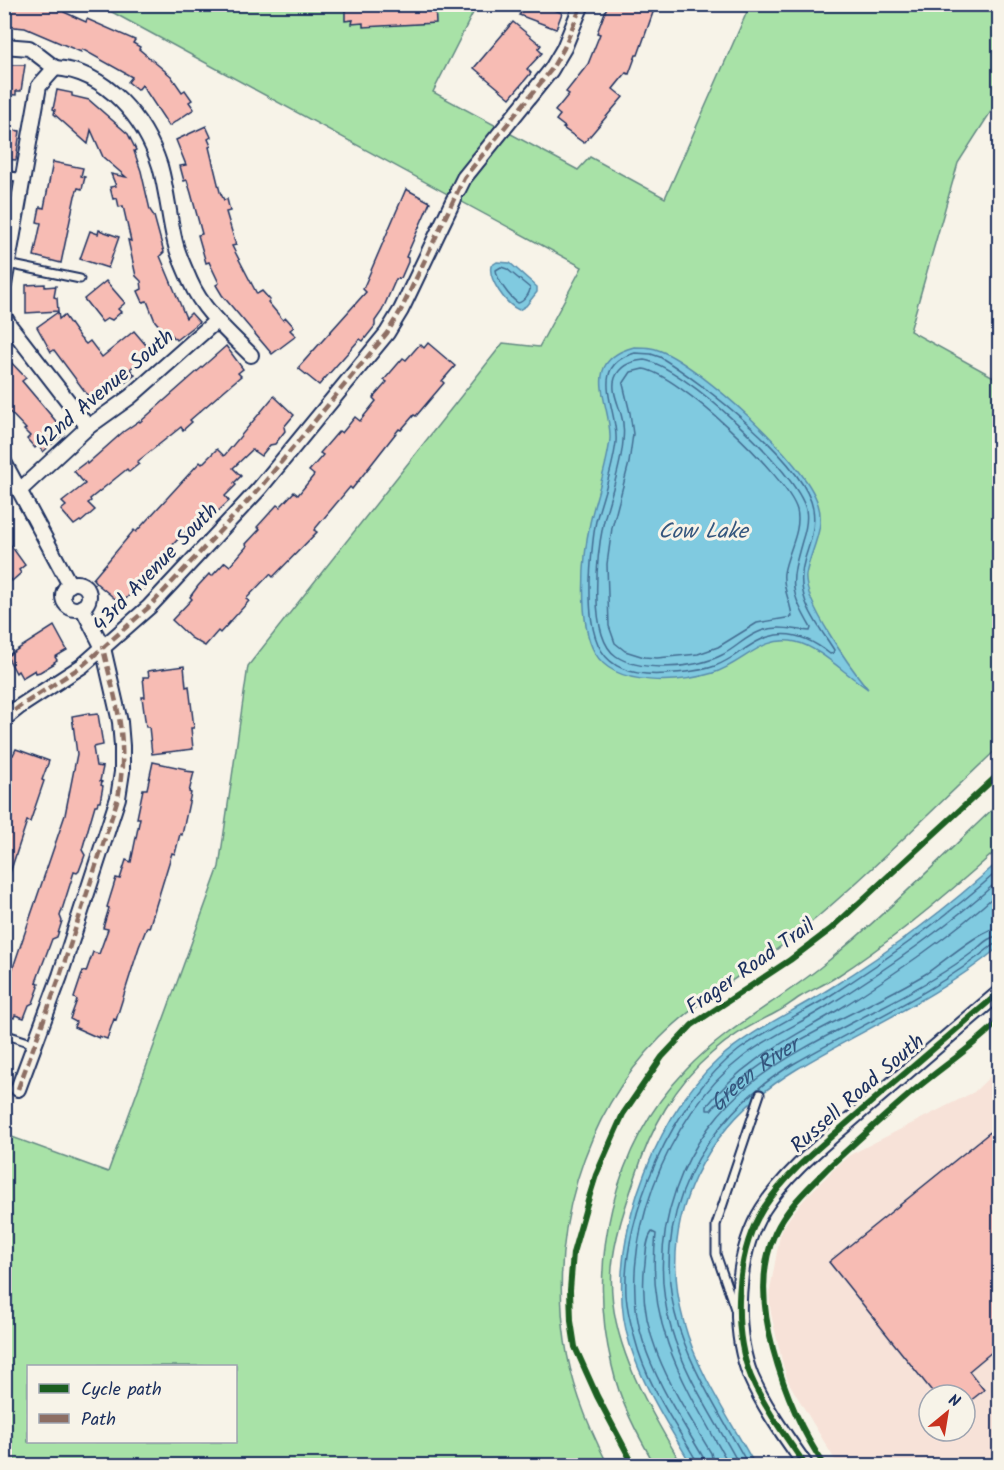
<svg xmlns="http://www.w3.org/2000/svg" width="1004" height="1470" font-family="Kalam,sans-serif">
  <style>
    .built { fill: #f7e2d8; fill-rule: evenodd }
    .green { fill: #a8e2a7; stroke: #628882; stroke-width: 1.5; fill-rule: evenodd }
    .water { fill: #80cae0; stroke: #588cac; stroke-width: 1.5 }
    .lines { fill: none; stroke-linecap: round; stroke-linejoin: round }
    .shore { stroke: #436d92; stroke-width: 1.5 }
    .building { fill: #f7bcb4; stroke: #1b2f5e; stroke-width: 1.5 }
    .lane-casing { stroke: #1b2f5e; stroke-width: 11 }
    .street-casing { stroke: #1b2f5e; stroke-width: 18 }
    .lane { stroke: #f7f3e8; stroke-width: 7 }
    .street { stroke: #f7f3e8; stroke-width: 14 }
    .quiet { stroke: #8d6e63; stroke-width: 4.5; stroke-dasharray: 9 4.5; stroke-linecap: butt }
    .cycleway-casing { stroke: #f7f3e8; stroke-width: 10 }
    .cycleway { stroke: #1b5e20; stroke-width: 6 }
    .labels { text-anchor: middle; stroke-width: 6; stroke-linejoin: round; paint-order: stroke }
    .street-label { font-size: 21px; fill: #1b2f5e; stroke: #f7f3e8 }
    .water-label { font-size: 22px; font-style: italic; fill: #34567e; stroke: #f7f3e8 }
  </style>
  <rect width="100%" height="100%" fill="#f7f3e8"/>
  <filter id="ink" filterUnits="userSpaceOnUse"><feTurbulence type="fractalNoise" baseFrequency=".0167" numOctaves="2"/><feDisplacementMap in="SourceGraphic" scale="12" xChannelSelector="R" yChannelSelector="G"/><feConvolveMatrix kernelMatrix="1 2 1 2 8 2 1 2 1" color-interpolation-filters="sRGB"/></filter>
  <g filter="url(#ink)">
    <path class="built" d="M 999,1068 L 999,1465 L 838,1465 L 786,1378 L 768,1301 L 782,1224 L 836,1162 L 974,1092 ZM 929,1395 L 965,1395 L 965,1431 L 929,1431 Z"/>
    <g class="green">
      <path d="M 99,5 L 477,5 L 433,92 L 578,170 L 590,157 L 665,198 L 750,5 L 999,5 L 999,99 L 958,163 L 910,331 L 999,380 L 999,747 C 934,808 871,873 802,930 C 756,968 703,995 660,1038 C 582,1117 550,1233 565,1341 C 571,1385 588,1426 608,1465 L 25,1466 L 5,1457 L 4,1134 L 108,1172 L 219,867 L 248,666 L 503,343 L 539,347 L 582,267 ZM 28,1366 L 236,1366 L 236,1442 L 28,1442 Z"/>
      <path d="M 999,803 L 999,848 C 948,894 894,940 836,977 C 824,985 811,990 800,997 C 792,1002 785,1008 777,1012 C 753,1025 733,1034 712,1053 C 675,1084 650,1130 636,1175 C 626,1205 615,1235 612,1267 C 606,1339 648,1406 682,1465 L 655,1465 C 637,1434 620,1402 612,1366 C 587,1264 612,1147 686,1070 C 726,1028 777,1002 822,966 C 885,915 941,858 999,803 Z"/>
    </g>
    <g class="water">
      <path d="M 497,262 L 510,263 L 537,287 L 537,292 L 526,306 L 519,310 C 506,305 488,279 491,266 Z"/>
      <path d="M 634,347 C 644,347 652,347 661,351 C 702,368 805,461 818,504 C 826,528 810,551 806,575 C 803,601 850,667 868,689 C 846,675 819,647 796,642 C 762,634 743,664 713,673 C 680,683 615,688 595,653 C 578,625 583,555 590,523 C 596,495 607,468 610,439 C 612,404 578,362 634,347 Z"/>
      <path d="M 999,861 L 999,947 C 938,998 865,1028 797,1069 C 706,1124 655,1217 684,1323 C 697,1372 731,1421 755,1465 L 692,1466 C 669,1426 644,1389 630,1345 C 601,1256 651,1120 719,1059 C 751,1030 793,1012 829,989 C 890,951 947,909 999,861 Z"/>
    </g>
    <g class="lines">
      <g class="shore">
        <path d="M 501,267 L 507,269 L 530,288 C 530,294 523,302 518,303 C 509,297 497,280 496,270 Z"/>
        <path d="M 635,353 L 651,354 L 660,357 C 701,382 805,462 813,509 C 816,526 810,543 805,558 C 793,596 815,620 834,650 L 833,653 L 830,654 C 814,641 796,632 776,635 C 752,639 737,658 715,666 C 700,672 682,672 666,674 C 596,679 589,638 590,580 C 591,561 592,540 596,521 C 603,495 613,469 616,442 C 619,410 586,366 635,353 Z"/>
        <path d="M 644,360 C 682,365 798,472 806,510 C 808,520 805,532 802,541 C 790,583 789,590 811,628 L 810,631 C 793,630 778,625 761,631 C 746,636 736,648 722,655 C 697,668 640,673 616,656 C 588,637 597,555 603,525 C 609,497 621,470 623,441 C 624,432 624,423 621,414 C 618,403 611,390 615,378 C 620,365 631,361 644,360 Z"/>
        <path d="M 643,369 C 677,373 788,477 797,510 C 802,531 787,553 784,573 C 782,589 791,602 792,617 L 757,623 L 718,647 L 698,654 L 657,658 L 644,657 L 625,651 L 615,643 L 609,626 L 607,564 L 612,528 L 629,463 L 633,434 L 630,413 L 623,384 L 631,372 Z"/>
        <path id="s1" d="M 1000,891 C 950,937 894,974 838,1010 C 789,1040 743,1060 707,1106 L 707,1110 L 711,1110 C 766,1044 855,1017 927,973 C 943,962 984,927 1000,927"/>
        <path d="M 697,1466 L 696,1460 C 674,1422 646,1383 635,1339 C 631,1325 627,1309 626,1295 C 622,1214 674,1099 739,1050 C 766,1030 796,1016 825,999 C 886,960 946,918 1000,869"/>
        <path d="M 705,1466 L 703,1457 C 681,1419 656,1383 643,1341 C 613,1249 668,1113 743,1057 C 767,1038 795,1026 821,1010 C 884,971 945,929 1000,879"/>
        <path d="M 714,1466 L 711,1453 C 676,1394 635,1335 645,1263 C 646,1253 646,1240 652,1232 L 656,1234 C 645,1328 686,1387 730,1466"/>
        <path d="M 740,1466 C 716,1421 685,1377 671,1328 C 645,1235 681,1135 758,1078 C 796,1050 839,1030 880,1008 C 913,991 944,974 973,952 C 982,945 988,936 1000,936"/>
        <path d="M 749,1466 C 724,1421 695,1377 679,1328 C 645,1220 703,1117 795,1063 C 862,1024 933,994 993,945 L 1000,943"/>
      </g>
    </g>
    <g class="building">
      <polygon points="4,4 56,4 65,8 64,12 86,22 87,19 135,40 133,43 140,47 139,49 171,76 182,92 185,90 192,100 189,102 194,109 169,126 142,85 138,90 128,82 132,77 82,49 81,52 25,28 4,26"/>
      <polygon points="345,4 435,4 436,23 363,27 363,23 352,24 353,20 345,21"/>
      <polygon points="503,4 541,4 562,13 556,29 519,15 521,13"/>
      <polygon points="608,4 656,4 638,55 636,55 629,74 626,73 613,89 623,97 584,143 563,128 565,127 556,120 560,115 555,111 569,94 566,92 588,64 600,34 597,33"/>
      <polygon points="513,22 541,45 538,49 542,53 527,69 531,73 510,98 474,68"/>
      <polygon points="4,65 25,65 21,91 16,91 16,95 4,94"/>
      <polygon points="57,90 72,93 72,96 89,100 128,134 136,150 134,151 141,171 150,210 154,216 160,238 164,252 160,256 186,318 191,313 199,322 176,340 172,335 169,337 155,321 147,301 143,302 138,291 142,289 141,281 136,276 128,240 131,241 123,206 119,207 117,198 113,199 110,187 116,186 111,174 126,177 103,157 91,130 88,144 54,114 55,110 53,109"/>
      <polygon points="206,126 211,137 208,139 211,146 209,147 220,192 224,200 227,199 230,211 226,212 236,245 232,246 257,294 262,291 270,300 268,302 283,320 286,318 294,327 290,330 296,336 272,354 222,295 216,285 219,283 209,262 206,263 198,235 202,234 191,193 187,180 184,181 180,166 186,165 176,140"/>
      <polygon points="4,129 20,131 16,160 4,159"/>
      <polygon points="53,162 83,168 81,176 85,177 82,189 78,188 75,196 61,263 34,256 41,223 37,222 40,207 44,208"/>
      <polygon points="406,189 430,202 406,257 408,258 408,262 401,278 396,279 382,311 375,321 375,326 363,341 360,339 319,385 298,368 366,292 363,289"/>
      <polygon points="99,230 119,237 108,268 80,259 90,231 98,234"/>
      <polygon points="106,281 125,303 118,309 121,312 112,320 108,318 102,322 84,299"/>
      <polygon points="45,284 45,287 56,286 54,297 57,298 58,311 26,313 26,285"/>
      <polygon points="58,312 59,319 64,315 80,338 86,344 90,341 102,357 134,331 151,351 130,369 135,375 95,405 54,350 51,352 37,327"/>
      <polygon points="428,343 455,366 442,381 444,383 416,416 414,415 401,430 399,429 352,489 350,487 314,530 317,532 273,577 270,574 246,599 249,601 220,633 218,631 205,646 191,638 172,620 192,599 190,597 198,586 209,574 212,576 225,562 230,566 247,546 246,544 260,529 257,527 277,505 280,507 294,492 298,495 314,475 309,471 323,455 320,453 339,431 342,433 355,417 360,421 376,401 373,398 387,382 384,380 403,358 406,360 420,344 424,348"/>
      <polygon points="226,346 243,369 238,373 241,376 190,420 192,422 183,430 181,427 137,462 139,464 129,472 127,469 90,499 91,501 88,503 95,510 81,522 80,521 74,525 61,510 66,506 62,502 85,484 74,471 86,462 87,464 123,432 139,421 140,422"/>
      <polygon points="4,355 26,378 22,381 65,432 43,452 38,445 35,448 27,439 30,436 24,430 26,429 4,406"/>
      <polygon points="274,396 294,415 284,427 285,431 275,444 270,445 261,456 252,450 233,468 241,476 234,483 236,485 225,496 229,501 208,521 204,517 193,528 191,525 169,549 170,551 159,563 164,567 144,589 139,584 125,600 123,598 119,602 96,583 93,579 134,530 136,532 200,462 202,464 217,449 224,456"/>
      <polygon points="4,536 25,565 19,570 21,573 12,581 9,577 4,581"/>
      <polygon points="54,626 67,650 55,657 57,660 54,662 55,663 40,672 36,673 35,670 22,678 18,671 16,673 7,656"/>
      <polygon points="184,666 186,687 189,686 194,728 191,728 193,749 152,754 149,727 146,727 142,697 145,697 143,677 149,677 148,671"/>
      <polygon points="89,713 89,715 98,714 103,745 93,747 96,766 103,767 100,781 102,782 101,785 103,786 100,802 98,802 97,805 95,805 82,850 85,855 79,871 77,873 74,872 60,916 62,921 57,937 52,939 36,982 39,983 38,986 39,987 33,1003 29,1005 24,1018 15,1015 14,1018 4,1014 4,994 65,815 77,754 72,716"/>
      <polygon points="16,749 49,761 42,780 44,781 30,822 27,821 6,885 4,762 8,753 13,755"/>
      <polygon points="153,762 186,769 185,771 194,772 189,792 191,793 182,835 180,834 175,854 172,853 149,928 147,927 139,947 116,1020 114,1019 107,1039 99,1036 99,1038 74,1027 76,1022 70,1019 77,1000 74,998 83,971 86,972 93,952 99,954 108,929 103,928 109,908 107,907 116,878 120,879 126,860 131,862 140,818 137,818 143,789 147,789"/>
      <polygon points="999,1125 999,1346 969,1371 984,1390 965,1405 965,1395 935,1395 829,1262"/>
    </g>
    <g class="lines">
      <g class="lane-casing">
        <g id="lane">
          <polyline points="4,175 23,178"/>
          <polyline points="8,264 80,279"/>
          <polyline points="4,1034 34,1044"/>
          <polyline points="735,1309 716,1254 716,1225 760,1094"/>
        </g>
      </g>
      <g class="street-casing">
        <g id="street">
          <polyline points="4,46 29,48 55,68 39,86 4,285"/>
          <path d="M 55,68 C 106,71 145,119 160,166 C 167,191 169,217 175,242 C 178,255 185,269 190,281 C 203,311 228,332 251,355"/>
          <polyline points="458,190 464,178 551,70 564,48 582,4"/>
          <polyline points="4,316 10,326 88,427"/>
          <polyline points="4,462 70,585"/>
          <polyline points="20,490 88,427 130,397 216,321"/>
          <circle cx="76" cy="596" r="13"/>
          <polyline points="4,719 19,707 82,666 149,607 259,489 387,333 401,310 454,199"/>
          <polyline points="18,1089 60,976 118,798 122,772 122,746 120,722 103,648 82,607"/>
          <path d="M 806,1466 C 786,1437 765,1409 751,1377 C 732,1330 735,1253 763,1209 C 788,1170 827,1141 862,1110 C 908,1071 954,1031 1000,992"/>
        </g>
      </g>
      <use href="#lane" class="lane"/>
      <use href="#street" class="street"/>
      <g class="quiet">
        <polyline points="4,719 19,707 82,666 149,607 259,489 387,333 401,310 464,178 551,70 564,48 582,4"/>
        <path d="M 18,1089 L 60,976 L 118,798 C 121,781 123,763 122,746 C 121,713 110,680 103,648"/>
      </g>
      <g class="cycleway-casing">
        <g id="cycleway">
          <polyline points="634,1466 597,1396 575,1347 571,1321 570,1290 573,1253 587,1204 596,1175 623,1114 662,1057 692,1025 790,960 831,929 1000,773"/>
          <path d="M 806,1466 C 786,1437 765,1409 751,1377 C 732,1330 735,1253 763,1209 C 788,1170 827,1141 862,1110 C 908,1071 954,1031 1000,992"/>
          <path d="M 825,1466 C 801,1431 784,1390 773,1349 C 763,1312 759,1269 775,1233 C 786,1208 811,1185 830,1166 C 860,1138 890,1110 922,1084 C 948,1063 976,1044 1000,1020"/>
        </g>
      </g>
      <use href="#cycleway" class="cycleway"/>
    </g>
  </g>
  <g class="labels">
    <g class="street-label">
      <text transform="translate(104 389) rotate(-40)" y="7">42nd Avenue South</text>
      <text transform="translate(155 567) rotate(-46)" y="7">43rd Avenue South</text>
      <text transform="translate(750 966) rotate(-35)" y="7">Frager Road Trail</text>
      <text transform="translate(857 1093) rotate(-41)" y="7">Russell Road South</text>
    </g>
    <g class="water-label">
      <text x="703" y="538">Cow Lake</text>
      <text dy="8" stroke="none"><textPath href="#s1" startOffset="429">Green River</textPath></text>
    </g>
  </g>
  <rect width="1004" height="1470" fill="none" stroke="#f7f3e8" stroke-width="24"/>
  <rect x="12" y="12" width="980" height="1446" fill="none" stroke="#1b2f5e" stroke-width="2" filter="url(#ink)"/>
  <rect x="27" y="1365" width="210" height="78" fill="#f7f3e8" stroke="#9fa5b1" stroke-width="1.5"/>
  <rect x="39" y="1384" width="30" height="9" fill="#1b5e20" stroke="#9fa5b1" stroke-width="1.5"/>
  <text x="81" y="1395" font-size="18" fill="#1b2f5e">Cycle path</text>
  <rect x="39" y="1414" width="30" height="9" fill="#8d6e63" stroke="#9fa5b1" stroke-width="1.5"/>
  <text x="81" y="1425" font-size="18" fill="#1b2f5e">Path</text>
  <g transform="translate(947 1413) rotate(30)"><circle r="28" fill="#f7f3e8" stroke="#9fa5b1" stroke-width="1.5"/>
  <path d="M0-4.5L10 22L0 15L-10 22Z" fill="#c8321e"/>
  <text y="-9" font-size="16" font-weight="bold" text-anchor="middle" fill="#1b2f5e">N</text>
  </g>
</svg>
